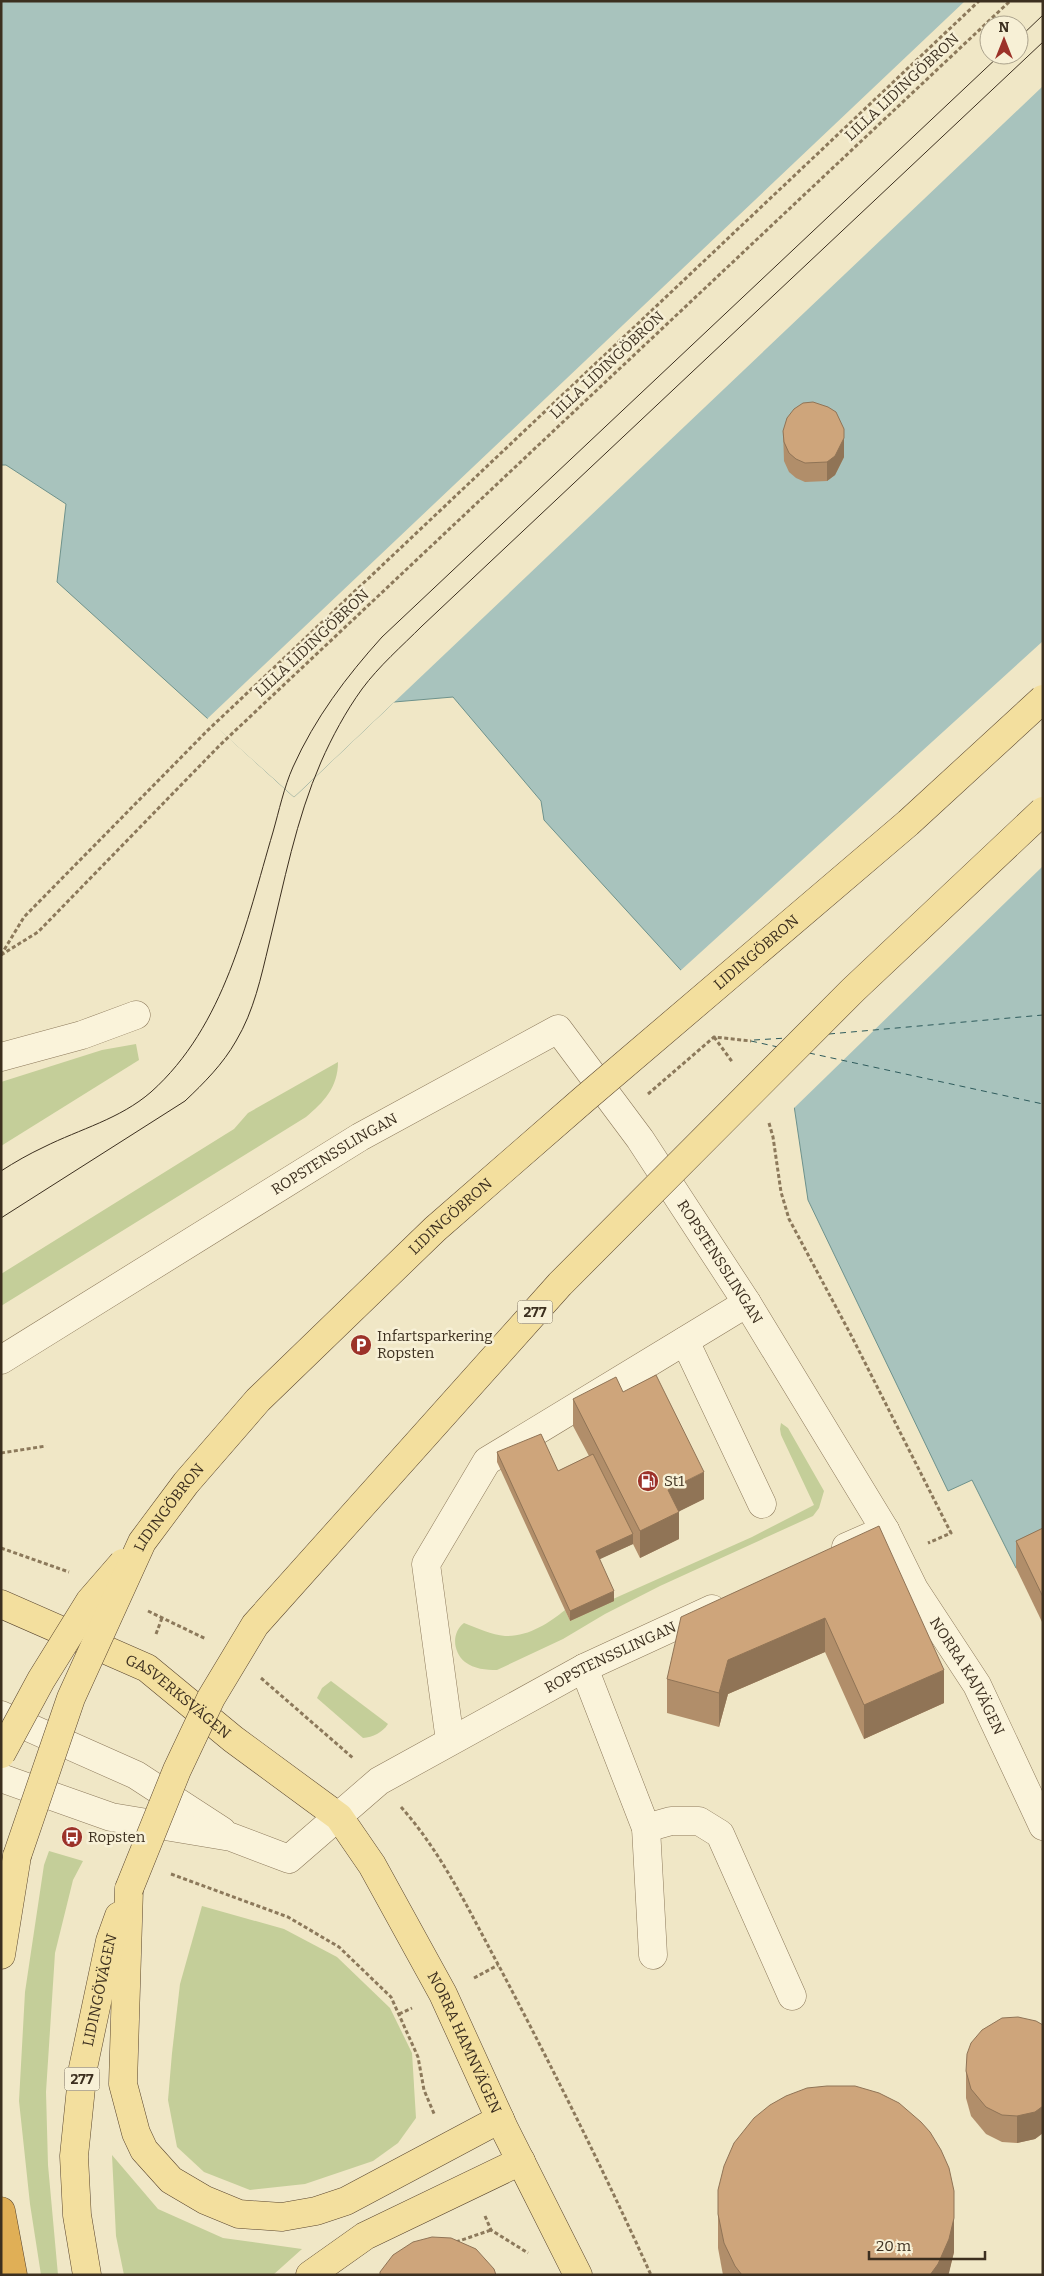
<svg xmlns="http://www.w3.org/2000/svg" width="1044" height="2276" font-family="Bitter,serif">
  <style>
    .green { fill: #c4ce99 }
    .water { fill: #a8c3bd; stroke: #6e928c; fill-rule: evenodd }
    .pier { fill: #f0e7c6; fill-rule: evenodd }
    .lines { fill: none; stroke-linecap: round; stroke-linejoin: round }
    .ferry { stroke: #2e5b5c; stroke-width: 1; stroke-dasharray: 6 5; stroke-linecap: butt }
    .minor-casing { stroke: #8c795b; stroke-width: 29 }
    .major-casing { stroke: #5a462f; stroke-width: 29 }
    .highway-casing { stroke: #5a462f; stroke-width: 29 }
    .path { stroke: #8c795b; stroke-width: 3; stroke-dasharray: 4 2.5; stroke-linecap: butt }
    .minor { stroke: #faf3da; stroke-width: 28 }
    .major { stroke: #f3df9e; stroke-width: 28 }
    .highway { stroke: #e0af56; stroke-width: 28 }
    .tram { stroke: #3c2f1f; stroke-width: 1 }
    .major-bridge-casing { stroke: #5a462f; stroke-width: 29; stroke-linecap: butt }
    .major-bridge { stroke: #f3df9e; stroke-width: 28 }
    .wall { fill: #b18e6a }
    .shaded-wall { fill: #907456 }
    .building { fill: #cea57b; stroke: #907456 }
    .labels { text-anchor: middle; stroke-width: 5; stroke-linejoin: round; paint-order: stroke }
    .shield { fill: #f7f0d6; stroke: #746956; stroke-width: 1 }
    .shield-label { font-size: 14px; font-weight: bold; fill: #3c2f1f }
    .street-label { font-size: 15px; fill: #3c2f1f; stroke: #f7f0d6 }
    .poi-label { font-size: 15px; fill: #3c2f1f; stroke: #f7f0d6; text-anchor: start }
  </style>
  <rect width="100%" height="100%" fill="#f0e7c6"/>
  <g class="green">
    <polygon points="136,1044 139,1060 1,1146 1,1082 102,1050"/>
    <path d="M 338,1062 C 338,1087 324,1102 306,1117 L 1,1306 L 1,1274 L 234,1129 L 248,1113 Z"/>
    <path d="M 781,1423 L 788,1428 L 824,1491 L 819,1508 L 813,1516 L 660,1586 L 605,1614 L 563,1639 L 497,1670 C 486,1670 474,1669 465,1662 C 453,1652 451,1633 464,1623 C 477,1628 492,1635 505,1636 C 528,1637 549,1623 565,1610 L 570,1621 L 613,1601 L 613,1599 L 752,1537 L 814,1505 L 781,1435 L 780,1429 Z"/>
    <path d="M 331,1681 L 388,1724 C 382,1733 373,1737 363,1738 L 317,1698 L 322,1688 Z"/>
    <polygon points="49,1851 83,1861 73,1880 55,1953 46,2092 48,2165 58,2275 41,2275 30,2204 19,2101 25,1992 44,1865"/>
    <polygon points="202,1906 284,1929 337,1957 390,2008 412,2053 416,2118 398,2143 373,2161 305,2184 250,2190 204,2172 177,2147 168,2100 172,2053 180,1984"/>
    <polygon points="112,2155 158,2209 223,2238 302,2249 273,2275 124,2275 116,2236"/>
  </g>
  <path class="water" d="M 1,1 L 1043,1 L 1043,1555 L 1016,1568 L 972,1480 L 948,1491 L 808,1200 L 792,1092 L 544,820 L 541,801 L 453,697 L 394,702 L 294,797 L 57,582 L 66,504 L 6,465 L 1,465 ZM 989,25 L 1019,25 L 1019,55 L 989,55 Z"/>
  <g class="pier">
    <path d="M 965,1 L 1043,1 L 1043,86 L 329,764 L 294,797 L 207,719 ZM 989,25 L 1019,25 L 1019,55 L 989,55 Z"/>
    <polygon points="1043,641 1043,866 792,1110 790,1093 679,972"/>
  </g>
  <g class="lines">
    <g class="ferry">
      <polyline points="829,1034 1043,1015"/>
      <polyline points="754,1040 787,1038"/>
      <polyline points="751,1041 778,1047"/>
      <polyline points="809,1053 1043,1104"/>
    </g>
    <g class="minor-casing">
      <g id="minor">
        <polyline points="1,1057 82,1035 136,1015"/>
        <polyline points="685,1341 762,1504"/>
        <path id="s1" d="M 1,1360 L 360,1137 L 558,1029 L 640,1139 L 747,1303 L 885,1530 L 846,1547"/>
        <path id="s2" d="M 885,1530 L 914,1589 L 977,1685 L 1043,1826"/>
        <polyline points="584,1668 646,1828 653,1955"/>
        <polyline points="1,1715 136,1775 222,1831"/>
        <polyline points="450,1741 426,1564 487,1461 747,1303"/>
        <path id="s3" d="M 1,1778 L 111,1817 L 231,1837 L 289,1859 L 379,1781 L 584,1668 L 712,1609"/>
        <polyline points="646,1828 671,1821 699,1821 720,1834 792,1996"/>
      </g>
    </g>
    <g class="major-casing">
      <g id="major">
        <path id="s4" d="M 1,1604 L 147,1668 L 233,1739 L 339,1817 L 372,1865 L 443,1994 L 504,2128 L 578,2275"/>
        <polyline points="129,1889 123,2084 136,2133 144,2150 171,2180 205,2200 239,2214 282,2217 316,2211 346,2201 500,2119"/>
        <polyline points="1,1955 17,1856"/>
        <path id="s5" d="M 87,2275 L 77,2215 L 74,2156 L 83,2068 L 110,1941 L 119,1916"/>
        <polyline points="310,2275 365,2236 521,2161"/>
      </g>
    </g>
    <g class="highway-casing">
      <polyline id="highway" points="1,2211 13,2275"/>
    </g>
    <g class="path">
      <polyline points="1,955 38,932 220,745 1010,1"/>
      <polyline points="1,955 24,917 207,731 979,1"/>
      <polyline points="714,1037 733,1063"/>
      <polyline points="648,1094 714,1037 751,1041"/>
      <polyline points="769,1123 773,1137 781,1192 789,1219 852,1337 951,1533 928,1543"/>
      <polyline points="1,1453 46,1446"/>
      <polyline points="1,1548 69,1572"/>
      <polyline points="148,1611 206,1639"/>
      <polyline points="156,1634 162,1618"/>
      <polyline points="261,1678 353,1758"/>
      <path d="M 401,1807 C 443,1854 470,1913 500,1968 C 553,2069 604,2171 651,2275"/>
      <polyline points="171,1874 288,1917 339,1947 391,1997 418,2057 424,2090 435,2116"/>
      <polyline points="474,1978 498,1965"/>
      <polyline points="399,2014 412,2008"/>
      <polyline points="485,2216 491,2230 528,2253"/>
      <polyline points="456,2242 491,2230"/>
    </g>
    <use href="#minor" class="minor"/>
    <use href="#major" class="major"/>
    <use href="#highway" class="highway"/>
    <g class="tram">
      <polyline points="1019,38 1043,15"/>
      <path d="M 1,1171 C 15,1162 29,1154 44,1147 C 80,1129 120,1119 151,1092 C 225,1026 246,923 273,832 C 279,811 284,787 293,767 C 315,718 346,677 382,637 L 1000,55"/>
      <path d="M 1,1218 L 185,1101 C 204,1083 223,1064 236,1041 C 254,1011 261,977 269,944 C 284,883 296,819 321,762 C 332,737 346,711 362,689 C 379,666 402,646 422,626 L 1043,42"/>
    </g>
    <g class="major-bridge-casing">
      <g id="major-bridge">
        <polyline points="1,1754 41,1680 90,1601 123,1563"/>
        <path id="s6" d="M 17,1856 L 71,1698 L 142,1542 L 186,1483 L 258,1400 L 435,1229 L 583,1100 L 908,823 L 1043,699"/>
        <polyline points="129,1889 177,1770 211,1698 255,1625 560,1284 853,990 1043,811"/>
      </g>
    </g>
    <use href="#major-bridge" class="major-bridge"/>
  </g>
  <g class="wall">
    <polygon points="783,431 844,457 835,475 827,481 805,482 796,478 789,472 784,461"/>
    <polygon points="623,1392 704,1499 679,1511 679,1539 640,1558 633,1544 599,1559 614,1601 570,1621 497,1462 497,1452 558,1471 589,1456 573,1426 573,1399"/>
    <polygon points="879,1526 944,1703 864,1739 825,1652 728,1694 719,1727 667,1713 667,1679"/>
    <polygon points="1043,1528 1043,1624 1016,1568 1016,1541"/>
    <polygon points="1043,2025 1043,2133 1035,2139 1017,2143 1002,2142 986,2134 971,2116 966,2098 966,2071"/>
    <polygon points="718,2214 954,2252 948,2275 723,2275 718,2248"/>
  </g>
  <g class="shaded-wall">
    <polygon points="844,438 844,457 835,475 827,481 827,462"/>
    <polygon points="704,1472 704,1499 668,1517 668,1490"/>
    <polygon points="679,1512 679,1539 640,1558 640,1531"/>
    <polygon points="633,1534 633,1544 596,1561 596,1551"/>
    <polygon points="614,1591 614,1601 570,1621 570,1611"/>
    <polygon points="825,1618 825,1652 728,1694 719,1727 719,1693 728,1660"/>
    <polygon points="944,1670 944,1703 864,1739 864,1705"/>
    <polygon points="1043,2106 1043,2133 1035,2139 1017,2143 1017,2116"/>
    <polygon points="954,2218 954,2252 949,2273 948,2275 930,2275"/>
  </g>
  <g class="building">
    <polygon points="813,402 828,407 836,412 844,429 844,438 835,456 827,462 805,463 796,459 789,453 784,442 783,431 787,418 794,409 803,403"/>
    <polygon points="656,1375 704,1472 668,1490 679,1512 640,1531 573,1399 616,1377 623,1392"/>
    <polygon points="541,1434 558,1471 593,1454 633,1534 596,1551 614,1591 570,1611 497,1452"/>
    <polygon points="879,1526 944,1670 864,1705 825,1618 728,1660 719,1693 667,1679 681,1617"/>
    <polygon points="1043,1528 1043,1597 1016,1541"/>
    <polygon points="1018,2017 1036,2021 1043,2025 1043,2106 1035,2112 1017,2116 1002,2115 986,2107 971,2089 966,2071 967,2054 971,2043 982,2030 1002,2018"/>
    <polygon points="827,2086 855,2086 879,2093 899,2103 921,2122 930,2132 941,2150 949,2168 954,2191 954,2218 949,2239 938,2264 930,2275 742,2275 735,2266 724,2243 718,2214 718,2190 724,2166 734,2143 754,2118 770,2105 786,2096 807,2088"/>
    <polygon points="432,2237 451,2238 476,2249 494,2269 496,2275 380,2275 380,2272 393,2255 413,2242"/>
  </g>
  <defs>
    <g id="parking-disc" transform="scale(1.125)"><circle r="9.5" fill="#9c3229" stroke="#f7f0d6"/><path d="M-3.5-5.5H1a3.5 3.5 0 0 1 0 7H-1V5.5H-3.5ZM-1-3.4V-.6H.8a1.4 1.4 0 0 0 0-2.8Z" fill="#fff"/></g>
    <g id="fuel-disc" transform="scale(1.125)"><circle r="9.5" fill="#9c3229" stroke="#f7f0d6"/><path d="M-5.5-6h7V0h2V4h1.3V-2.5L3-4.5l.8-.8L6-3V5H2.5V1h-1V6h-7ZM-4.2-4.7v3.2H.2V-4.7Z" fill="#fff"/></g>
    <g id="bus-disc" transform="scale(1.125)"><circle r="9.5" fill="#9c3229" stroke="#f7f0d6"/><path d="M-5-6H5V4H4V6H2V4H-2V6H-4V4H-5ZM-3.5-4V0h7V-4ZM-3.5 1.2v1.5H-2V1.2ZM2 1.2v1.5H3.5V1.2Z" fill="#fff"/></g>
  </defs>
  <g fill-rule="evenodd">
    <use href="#parking-disc" x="361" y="1345"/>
    <use href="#fuel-disc" x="648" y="1481"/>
    <use href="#bus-disc" x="72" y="1837"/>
  </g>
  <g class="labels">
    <g class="shield">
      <rect x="517.5" y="1300.5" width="35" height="23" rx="4"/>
      <rect x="64.5" y="2067.5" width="35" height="23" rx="4"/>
    </g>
    <g class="shield-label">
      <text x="535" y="1317">277</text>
      <text x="82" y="2084">277</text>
    </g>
    <g class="street-label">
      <text transform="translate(902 87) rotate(-43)" y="5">LILLA LIDINGÖBRON</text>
      <text transform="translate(607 365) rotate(-43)" y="5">LILLA LIDINGÖBRON</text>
      <text transform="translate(312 643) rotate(-43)" y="5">LILLA LIDINGÖBRON</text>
      <text dy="5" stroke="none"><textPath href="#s6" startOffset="1192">LIDINGÖBRON</textPath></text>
      <text dy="5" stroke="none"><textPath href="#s1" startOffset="392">ROPSTENSSLINGAN</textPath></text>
      <text dy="5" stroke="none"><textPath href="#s6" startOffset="788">LIDINGÖBRON</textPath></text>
      <text dy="5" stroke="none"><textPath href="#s1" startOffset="932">ROPSTENSSLINGAN</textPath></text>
      <text dy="5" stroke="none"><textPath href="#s6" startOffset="382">LIDINGÖBRON</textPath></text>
      <text dy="5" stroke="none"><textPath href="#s3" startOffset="682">ROPSTENSSLINGAN</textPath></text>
      <text dy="5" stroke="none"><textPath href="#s2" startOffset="168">NORRA KAJVÄGEN</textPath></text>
      <text dy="5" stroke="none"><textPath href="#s4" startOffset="201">GASVERKSVÄGEN</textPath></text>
      <text dy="5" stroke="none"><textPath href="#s5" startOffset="288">LIDINGÖVÄGEN</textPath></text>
      <text dy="5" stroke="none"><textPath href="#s4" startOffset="661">NORRA HAMNVÄGEN</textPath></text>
    </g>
    <g class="poi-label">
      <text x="377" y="1341">Infartsparkering<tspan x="377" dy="17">Ropsten</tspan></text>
      <text x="664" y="1486">St1</text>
      <text x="88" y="1842">Ropsten</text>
    </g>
  </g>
  <rect width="1044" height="2276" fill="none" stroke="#3c2f1f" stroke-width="5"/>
  <g transform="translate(1004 40)"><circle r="24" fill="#f7f0d6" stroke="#aca38d"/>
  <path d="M0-4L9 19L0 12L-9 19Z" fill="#9c3229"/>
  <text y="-8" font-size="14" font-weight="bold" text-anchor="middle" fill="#3c2f1f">N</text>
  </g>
  <path d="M869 2251v8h116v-8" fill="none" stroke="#3c2f1f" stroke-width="2.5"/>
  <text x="876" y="2251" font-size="15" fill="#3c2f1f" stroke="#f7f0d6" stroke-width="4" paint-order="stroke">20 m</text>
</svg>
